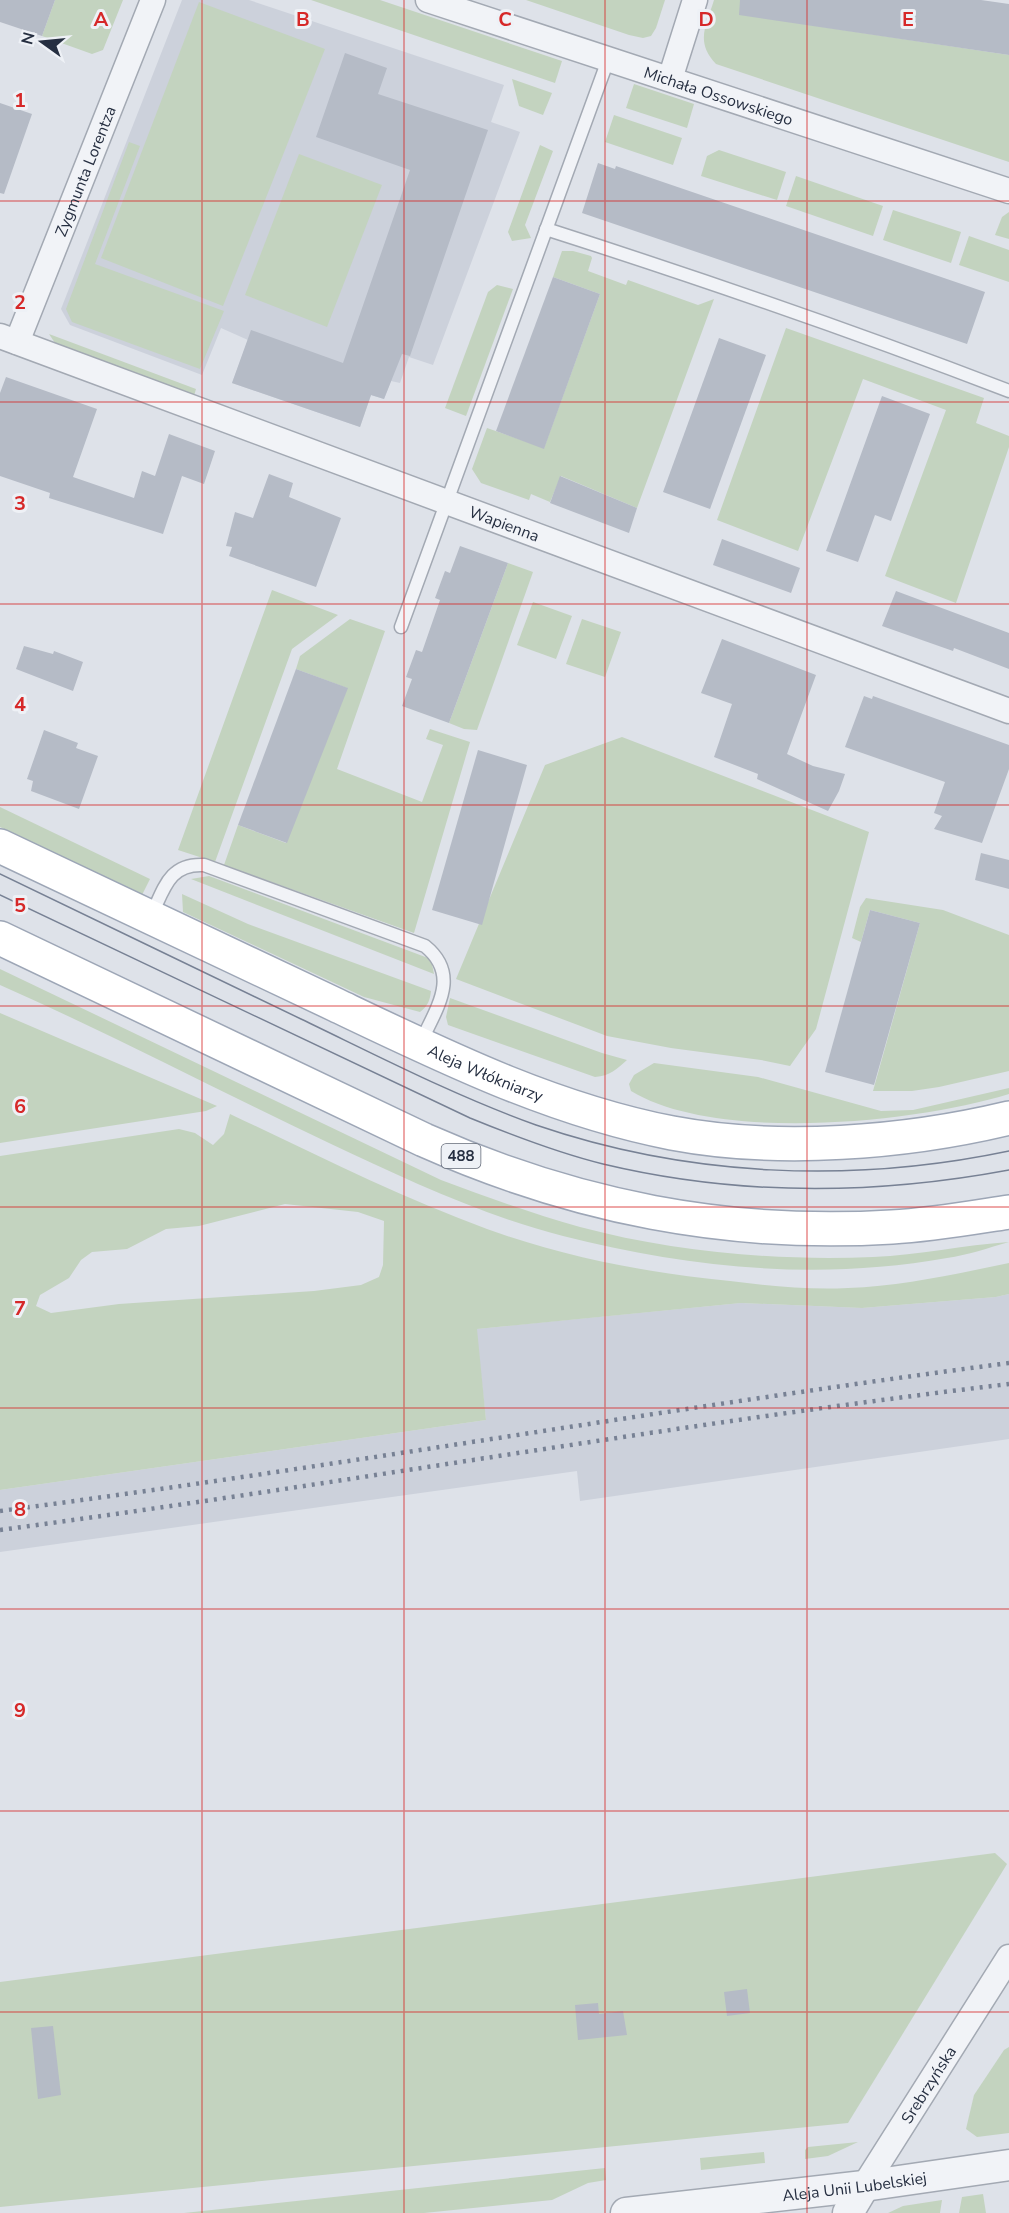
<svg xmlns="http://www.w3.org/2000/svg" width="1009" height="2213" font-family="'Nunito Sans',sans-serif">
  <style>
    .built { fill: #ccd1db }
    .green { fill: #c3d3bf; fill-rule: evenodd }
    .building { fill: #b5bbc6 }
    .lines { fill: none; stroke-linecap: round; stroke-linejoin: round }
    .service-casing { stroke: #a3a9b3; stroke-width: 15 }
    .minor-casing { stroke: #a3a9b3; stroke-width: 27 }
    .tertiary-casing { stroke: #a3a9b3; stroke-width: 33 }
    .primary-casing { stroke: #9da6b6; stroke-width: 36 }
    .service { stroke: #f1f3f7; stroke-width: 12 }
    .minor { stroke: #f1f3f7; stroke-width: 24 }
    .tertiary { stroke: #f1f3f7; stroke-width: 30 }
    .primary { stroke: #fff; stroke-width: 33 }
    .tram { stroke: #778194; stroke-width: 1.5 }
    .rail { stroke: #778194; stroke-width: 4.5; stroke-dasharray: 3 6; stroke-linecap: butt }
    .grid { fill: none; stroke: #d62828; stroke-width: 1.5; stroke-opacity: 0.55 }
    .labels { text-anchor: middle; stroke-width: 6; stroke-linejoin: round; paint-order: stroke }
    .shield { fill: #eef1f6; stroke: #626977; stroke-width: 1.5 }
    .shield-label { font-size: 15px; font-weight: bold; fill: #262f41 }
    .street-label { font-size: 16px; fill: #262f41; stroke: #eef1f6 }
    .grid-label { font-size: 20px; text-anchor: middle; font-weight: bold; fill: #d62828; stroke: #eef1f6; stroke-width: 6; stroke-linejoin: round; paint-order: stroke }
  </style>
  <rect width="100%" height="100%" fill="#dee2e9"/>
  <g class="built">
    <polygon points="182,0 249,0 504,85 491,122 520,132 433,365 409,357 400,383 391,381 384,399 371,395 360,427 232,383 248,340 221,328 202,375 70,325 61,309"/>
    <polygon points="1009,1294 1009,1439 580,1501 577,1471 0,1552 0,1490 486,1420 476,1329 741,1303 862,1308 996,1297"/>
  </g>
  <g class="green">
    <polygon points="55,0 123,0 103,50 92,54 42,36"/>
    <polygon points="311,0 380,0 562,61 555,83"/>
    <polygon points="526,0 665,0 656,28 651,36 643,38 629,35"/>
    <path d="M 714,0 L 760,0 L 757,17 L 1009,55 L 1009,162 L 716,64 C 695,42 706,26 714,0 Z"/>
    <polygon points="199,2 325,49 223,306 101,258"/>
    <polygon points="512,79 552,93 543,115 519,106"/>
    <polygon points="634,84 694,104 687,128 626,108"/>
    <polygon points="614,115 682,138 673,165 605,142"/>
    <polygon points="129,142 140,146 95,264 224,311 200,369 72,322 66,309"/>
    <polygon points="540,145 553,151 525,225 531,238 512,241 508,232"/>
    <polygon points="719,150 786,172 777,200 701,176 707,156"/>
    <polygon points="299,154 382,185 327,327 245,295"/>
    <polygon points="796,176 883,206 873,236 786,206"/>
    <polygon points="893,210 961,232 951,263 883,240"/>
    <polygon points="1009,212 1009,239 995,235 1002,217"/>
    <polygon points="969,236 1009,250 1009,282 959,265"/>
    <polygon points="562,251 573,251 591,256 592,258 588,271 626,285 628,280 698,305 714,299 637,508 561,476 550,502 531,494 529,500 481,483 472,469 487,428 544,448 600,294 553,277"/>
    <polygon points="497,285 513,289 466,416 445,408 488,292"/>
    <polygon points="786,328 984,398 976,423 1009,436 1009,447 956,603 885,576 946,410 863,379 798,551 717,520"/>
    <polygon points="49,334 196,389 194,396 55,343"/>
    <polygon points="508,563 533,572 477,730 464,729 449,723"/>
    <polygon points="272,590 338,615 292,649 215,862 178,850"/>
    <polygon points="533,602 572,616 556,659 517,645"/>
    <polygon points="350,619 385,631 337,769 422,802 443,745 426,739 430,729 470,742 414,933 224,865 238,825 286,843 347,688 296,669 300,656"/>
    <polygon points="582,619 621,632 605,677 566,664"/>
    <polygon points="622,737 869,832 816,1029 790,1066 761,1060 671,1048 607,1036 456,979 545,765"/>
    <polygon points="0,807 150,879 142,895 0,827"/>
    <polygon points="209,876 428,958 432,964 434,974 191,879"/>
    <path d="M 182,894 L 248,924 L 431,991 C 430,1000 428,1006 420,1012 L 364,997 L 183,912 Z"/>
    <polygon points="866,898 943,910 1009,935 1009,1071 939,1087 912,1091 873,1091 920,923 870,910 861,942 852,938 860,907"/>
    <path d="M 0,969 L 441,1180 C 487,1197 533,1214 580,1227 C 674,1252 776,1261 873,1257 C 919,1255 964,1245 1009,1242 C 988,1248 968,1255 947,1258 C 819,1281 688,1268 563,1236 C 484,1216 403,1178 329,1143 C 219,1091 111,1034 0,985 Z"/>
    <path d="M 450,998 L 602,1053 L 627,1060 C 617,1069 610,1076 595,1077 L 448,1025 L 446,1017 Z"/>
    <polygon points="0,1013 217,1106 206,1111 0,1143"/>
    <path d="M 654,1063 L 758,1077 L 881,1111 L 913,1110 L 1009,1088 L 1009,1094 C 916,1123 716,1143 631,1091 L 629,1084 L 634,1075 Z"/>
    <path d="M 230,1114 C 315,1154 399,1197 487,1229 C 565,1257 647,1273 730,1281 C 769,1286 809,1290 848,1288 C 902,1286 956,1274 1009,1263 L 1009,1294 L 996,1297 L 862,1308 L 741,1303 L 477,1329 L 486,1420 L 0,1490 L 0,1156 L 179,1129 L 195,1133 L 213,1145 L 224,1134 ZM 285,1204 L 358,1212 L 384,1221 L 383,1265 L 379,1277 L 361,1285 L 314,1291 L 119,1304 L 51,1313 L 36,1306 L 40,1295 L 69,1278 L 81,1260 L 92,1252 L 127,1249 L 166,1229 L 199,1226 Z"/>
    <polygon points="995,1853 1007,1864 848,2123 0,2207 0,1982"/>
    <polygon points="1009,2047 1009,2133 977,2137 966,2129 974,2095 1004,2050"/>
    <polygon points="858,2142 828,2156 805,2159 805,2150 808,2147"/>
    <polygon points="764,2152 765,2163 701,2170 700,2158"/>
    <polygon points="605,2168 606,2180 588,2183 552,2200 424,2213 184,2213"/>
    <polygon points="983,2194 986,2213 959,2213 962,2197"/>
    <polygon points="942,2200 940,2213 888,2213 903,2206"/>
  </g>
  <g class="building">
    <polygon points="0,0 55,0 42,36 0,22"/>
    <polygon points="740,0 981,0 1009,4 1009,55 739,15"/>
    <polygon points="345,53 387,68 378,94 488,130 410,356 402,354 384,399 371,395 360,427 232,383 251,330 343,363 410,170 316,137"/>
    <polygon points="0,103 32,114 4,194 0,193"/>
    <polygon points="598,163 615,169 616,166 985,292 967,344 582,213"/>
    <polygon points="553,277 600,294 544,449 496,431"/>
    <polygon points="719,338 766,355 710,509 663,492"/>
    <polygon points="6,377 97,409 73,477 134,498 142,471 155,476 169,434 215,451 204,484 182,476 163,534 49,498 50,493 0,476 0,393"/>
    <polygon points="882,396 930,414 891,521 875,515 858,562 826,551"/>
    <polygon points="269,474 293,483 289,497 341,518 316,587 229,556 232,547 226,546 235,512 253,518"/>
    <polygon points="560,476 637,508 629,533 550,503"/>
    <polygon points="722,539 800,568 791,593 713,565"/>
    <polygon points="460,546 508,563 449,723 402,706 412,679 406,677 416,650 422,652 440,600 435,598 445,571 450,573"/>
    <polygon points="896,591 1009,633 1009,669 954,648 953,651 882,626"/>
    <polygon points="722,639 816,675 787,754 813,766 845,774 839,791 828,811 757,779 758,774 714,757 732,704 701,693"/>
    <polygon points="24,646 53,654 54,651 83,662 73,691 16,669"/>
    <polygon points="296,669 348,688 287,843 238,825"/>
    <polygon points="864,696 872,699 873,696 1009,745 1009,769 982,843 934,829 942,816 934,813 945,782 845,747"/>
    <polygon points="44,730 78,743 76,748 98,756 79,809 31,791 33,781 27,779"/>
    <polygon points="478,750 527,765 482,925 432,910"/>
    <polygon points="981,853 1009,860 1009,889 975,880"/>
    <polygon points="870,910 920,923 874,1085 825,1072"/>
    <polygon points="747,1989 750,2013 727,2016 724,1992"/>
    <polygon points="598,2003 599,2014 623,2011 627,2035 578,2040 575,2005"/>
    <polygon points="53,2026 61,2095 38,2099 31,2028"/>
  </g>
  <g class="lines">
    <g class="service-casing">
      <g id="service">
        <path d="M 546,229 C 702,279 856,332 1009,391"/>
        <polyline points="401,627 608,60"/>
        <path d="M 151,916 C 164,889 169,863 204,865 L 425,946 C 462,976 435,1010 420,1044"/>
      </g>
    </g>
    <g class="minor-casing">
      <g id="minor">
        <path id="s1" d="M 428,0 L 1009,191"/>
        <polyline points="670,79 695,0"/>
        <path id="s2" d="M 0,336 L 1009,711"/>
        <path id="s3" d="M 17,342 L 153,0"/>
        <path id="s4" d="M 864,2186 L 1009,1957"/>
      </g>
    </g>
    <g class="tertiary-casing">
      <g id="tertiary">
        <path id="s5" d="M 626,2213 L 864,2186 L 1009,2165"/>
        <polyline points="848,2213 864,2186"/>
      </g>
    </g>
    <g class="primary-casing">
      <g id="primary">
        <path id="s6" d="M 0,846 C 112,899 224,952 336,1005 C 445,1057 553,1110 672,1133 C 778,1153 905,1143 1009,1118"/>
        <path d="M 0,938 L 424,1140 C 575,1207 727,1237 892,1227 C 931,1225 970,1218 1009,1212"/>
      </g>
    </g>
    <use href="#service" class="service"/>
    <use href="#minor" class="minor"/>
    <use href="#tertiary" class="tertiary"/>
    <use href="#primary" class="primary"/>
    <g class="tram">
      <path d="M 0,874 C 100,922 201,971 301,1019 C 378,1056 455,1096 536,1125 C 688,1177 852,1184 1009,1151"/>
      <path d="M 0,895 L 470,1118 C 514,1136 558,1153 603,1164 C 737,1196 875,1195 1009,1170"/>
    </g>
    <g class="rail">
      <path d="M 0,1511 C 337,1467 672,1407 1009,1363"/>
      <path d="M 0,1530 C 337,1485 672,1424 1009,1384"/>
    </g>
  </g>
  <path class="grid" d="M 202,0 L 202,2213M 404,0 L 404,2213M 605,0 L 605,2213M 807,0 L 807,2213M 0,201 L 1009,201M 0,402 L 1009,402M 0,604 L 1009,604M 0,805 L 1009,805M 0,1006 L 1009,1006M 0,1207 L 1009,1207M 0,1408 L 1009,1408M 0,1609 L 1009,1609M 0,1811 L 1009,1811M 0,2012 L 1009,2012"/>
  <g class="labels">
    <rect class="shield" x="441.5" y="1144" width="39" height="24" rx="4.5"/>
    <g class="shield-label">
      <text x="461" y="1161">488</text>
    </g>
    <g class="street-label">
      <text dy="6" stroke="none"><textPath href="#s1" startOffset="306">Michała Ossowskiego</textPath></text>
      <text dy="6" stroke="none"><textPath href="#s3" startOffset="184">Zygmunta Lorentza</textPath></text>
      <text dy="6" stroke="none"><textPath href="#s2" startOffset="538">Wapienna</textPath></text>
      <text dy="6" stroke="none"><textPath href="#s6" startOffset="536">Aleja Włókniarzy</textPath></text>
      <text dy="6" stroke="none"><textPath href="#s4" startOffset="120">Srebrzyńska</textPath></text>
      <text dy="6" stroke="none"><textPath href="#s5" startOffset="230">Aleja Unii Lubelskiej</textPath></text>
    </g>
  </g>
  <g class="grid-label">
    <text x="101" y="26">A</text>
    <text x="303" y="26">B</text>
    <text x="505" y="26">C</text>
    <text x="706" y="26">D</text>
    <text x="908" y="26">E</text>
    <text x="20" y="107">1</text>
    <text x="20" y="309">2</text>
    <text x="20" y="510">3</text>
    <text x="20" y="711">4</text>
    <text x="20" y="912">5</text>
    <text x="20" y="1113">6</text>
    <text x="20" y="1315">7</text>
    <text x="20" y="1516">8</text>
    <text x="20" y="1717">9</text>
  </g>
  <g transform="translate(42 42) rotate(285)" stroke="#eef1f6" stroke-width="4.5" paint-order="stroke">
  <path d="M0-4.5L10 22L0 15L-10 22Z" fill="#262f41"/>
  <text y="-9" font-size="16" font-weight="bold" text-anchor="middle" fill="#262f41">N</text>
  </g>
</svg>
